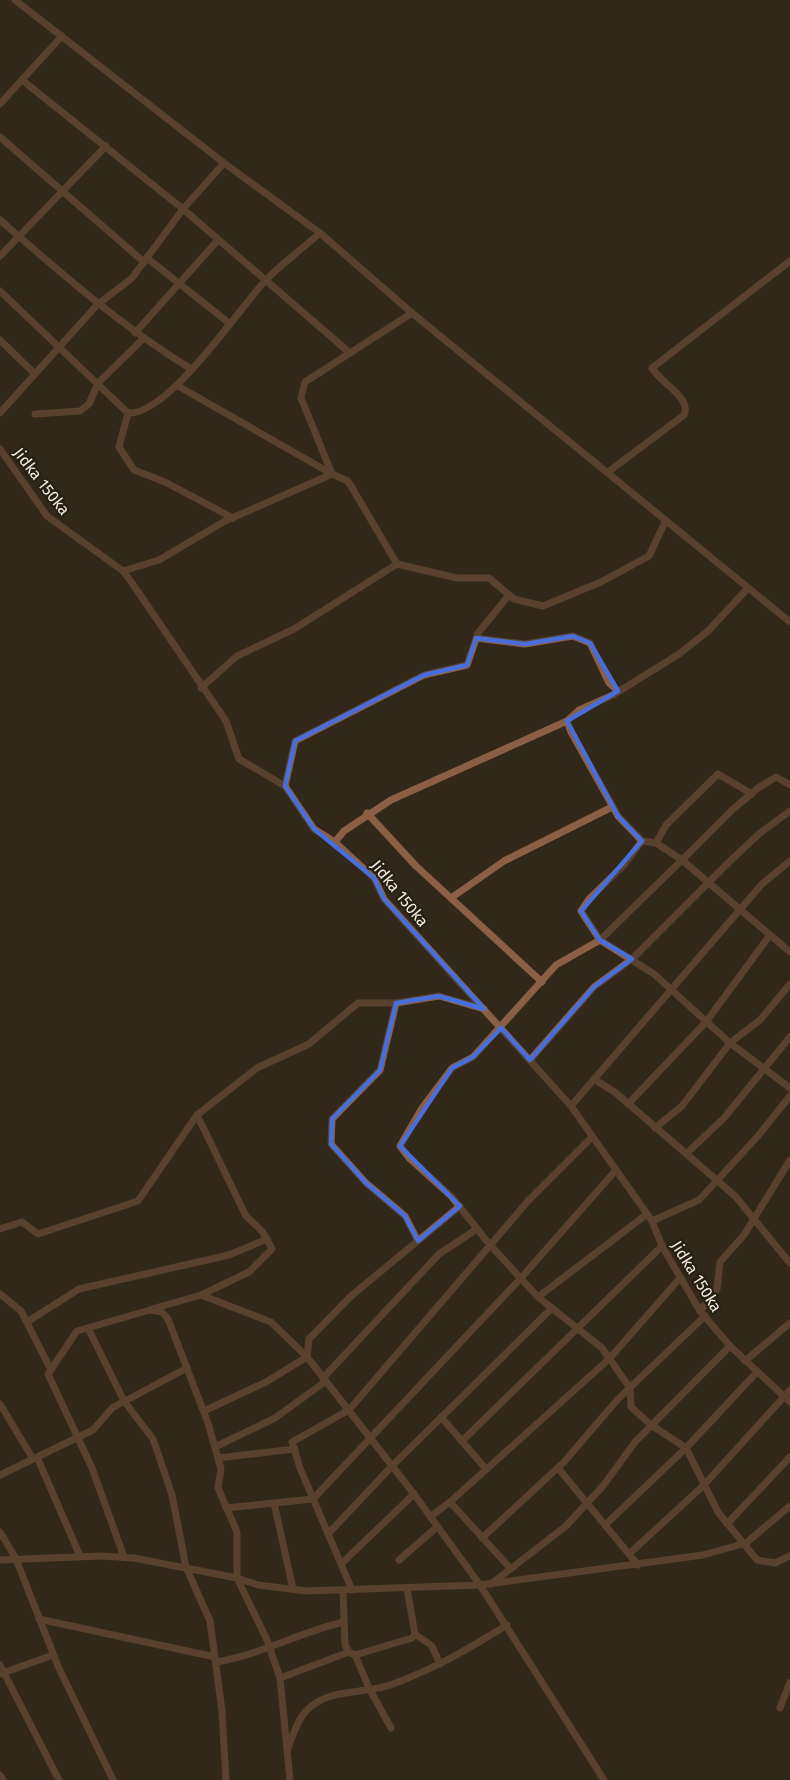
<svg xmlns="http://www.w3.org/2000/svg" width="790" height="1780" font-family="'Fira Sans',sans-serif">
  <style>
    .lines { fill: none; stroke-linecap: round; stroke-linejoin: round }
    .minor { stroke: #8b5f45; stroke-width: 7 }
    .marked { fill: none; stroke: #486edb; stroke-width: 4.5; stroke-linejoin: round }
    .labels { text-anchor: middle; stroke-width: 4.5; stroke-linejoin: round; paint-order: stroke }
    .street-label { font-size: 16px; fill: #f5efe6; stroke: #271f10 }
  </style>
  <rect width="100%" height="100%" fill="#312819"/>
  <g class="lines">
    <g class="minor">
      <polyline points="15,0 224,163 320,233 412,313 790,622"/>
      <polyline points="22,80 183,209 350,353"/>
      <polyline points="0,104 62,36"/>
      <polyline points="0,137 144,262"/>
      <path d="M 0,220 C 62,274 121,326 191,369"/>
      <polyline points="0,256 106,146"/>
      <polyline points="147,258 229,323"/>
      <path d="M 0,291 L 128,413 C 167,416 237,312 264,282 C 281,264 302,249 320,233"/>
      <polyline points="135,333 218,240"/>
      <polyline points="0,340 35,374"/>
      <polyline points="178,386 332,474"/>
      <polyline points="0,413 97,305 132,278 183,209 224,163"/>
      <polyline points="128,413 119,447 134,470 165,482 233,518"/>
      <polyline points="35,414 80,411 89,404 98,383 143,339"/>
      <polyline points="0,449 47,516 123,571 132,583 226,721 239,759 285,786 314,829 335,842 374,878 384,899 571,1106 652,1221 662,1246 700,1311 730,1346 790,1402"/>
      <path d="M 608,472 L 684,415 C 692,397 660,383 652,368 L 790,261"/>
      <polyline points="332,474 301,398 305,382 412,313"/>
      <polyline points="123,571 159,560 225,521 332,474 348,481 397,564"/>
      <polyline points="476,638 525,644 573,636 590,643 609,683 618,691"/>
      <polyline points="201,688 237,656 294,629 397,564 457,578 489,578 514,599 543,606 601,582 649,556 666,520"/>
      <polyline points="567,721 571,732 618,816 642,841"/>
      <polyline points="790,785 776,777 758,788 732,810 682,860 790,952"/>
      <polyline points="285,786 295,741 424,675 467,665 478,633 509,595"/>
      <polyline points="367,813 416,866 542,982"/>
      <polyline points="335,842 344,831 391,800 567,721 579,710 613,695 679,654 708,631 748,588"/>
      <polyline points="656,843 666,825 718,774 752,794"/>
      <polyline points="451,898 504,861 612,807"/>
      <polyline points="396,1003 380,1070 332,1119 331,1144 366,1183 405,1216 418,1241"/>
      <polyline points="530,1060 594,987 632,959 729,862 760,833 790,811"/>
      <polyline points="594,1079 616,1093 735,1196 790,1263"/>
      <polyline points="790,1088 730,1043 654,974 600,940 581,911 589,899 624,865 642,841 656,843 682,860 600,940 556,965 473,1057 452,1068 422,1108 400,1146 410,1159 451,1196 490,1245 538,1297 602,1348 630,1388 631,1407 651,1425 686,1448 718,1512 757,1560 775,1563 790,1556"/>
      <polyline points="628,1104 706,1022 770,935"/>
      <polyline points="571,1106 762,884 790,861"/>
      <polyline points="655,1128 682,1106 730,1043 760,1020 790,984"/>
      <polyline points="687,1153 724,1118 790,1037"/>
      <polyline points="652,1221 699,1200 758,1136 790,1096"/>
      <polyline points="0,1229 22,1222 38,1234 138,1201 197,1115 257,1068 309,1044 358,1003 396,1003 439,996 484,1009"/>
      <polyline points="0,1294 21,1311 51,1370"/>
      <polyline points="201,1295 271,1322 307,1357 414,1494 480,1585 604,1780"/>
      <polyline points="538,1297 647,1214"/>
      <polyline points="152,1309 201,1295 249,1272 272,1249 262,1231 246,1216 197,1115"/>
      <polyline points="700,1311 717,1289 720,1262 744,1235 790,1160"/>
      <polyline points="27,1322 79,1289 229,1255 267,1239"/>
      <polyline points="88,1328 124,1401 153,1439 172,1495 186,1567 210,1621 222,1711 226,1780"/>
      <polyline points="745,1361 790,1323"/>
      <polyline points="323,1378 439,1254 477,1229"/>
      <polyline points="0,1404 33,1459"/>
      <polyline points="204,1411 266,1382 307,1357 309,1339 351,1296 460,1206"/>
      <polyline points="441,1417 486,1469"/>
      <polyline points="462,1441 662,1246"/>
      <polyline points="215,1447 275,1418 326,1381"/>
      <polyline points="37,1457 80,1556"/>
      <polyline points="218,1458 295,1449"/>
      <polyline points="558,1468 638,1565"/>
      <polyline points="0,1475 93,1430 112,1408 187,1368"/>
      <polyline points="450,1502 609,1359 680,1278"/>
      <polyline points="274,1503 293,1589"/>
      <polyline points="226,1508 313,1499 521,1278 616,1170"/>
      <polyline points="430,1517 450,1502 510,1568"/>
      <polyline points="727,1524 790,1457"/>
      <polyline points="605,1525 686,1448 757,1372"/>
      <polyline points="0,1532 16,1559 58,1666 113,1780"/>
      <polyline points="328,1534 392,1466 552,1308"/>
      <polyline points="482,1538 564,1462 618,1399 705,1316"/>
      <polyline points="629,1554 704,1485 790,1390"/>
      <polyline points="124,1557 92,1468 48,1374 77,1331 150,1310 162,1312 168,1319 208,1423 221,1469 218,1488 237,1532 237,1578 267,1640 280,1678 290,1780"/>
      <polyline points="0,1560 101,1556 134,1558 237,1578 258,1585 306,1591 480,1585 703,1555 746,1543 790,1506"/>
      <polyline points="399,1560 437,1527"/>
      <polyline points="341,1564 414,1494"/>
      <polyline points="491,1584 566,1526 603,1486 635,1442 730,1346"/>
      <polyline points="343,1590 345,1645 349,1652 355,1655 412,1638 415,1634 407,1589"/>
      <polyline points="352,1590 300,1468 292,1442 349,1410 528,1201 592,1137"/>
      <polyline points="39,1619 215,1657"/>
      <polyline points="415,1634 432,1646 440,1664"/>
      <polyline points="355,1655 369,1688 391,1728"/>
      <path d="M 216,1662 C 261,1655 299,1632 344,1622"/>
      <polyline points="0,1665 59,1780"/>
      <polyline points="0,1674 53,1655"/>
      <polyline points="280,1678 349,1652"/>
      <polyline points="780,1708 790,1682"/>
      <path d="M 288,1748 C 294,1733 299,1714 313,1705 C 337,1688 367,1694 393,1684 C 434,1669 470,1648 507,1625"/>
      <polyline points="0,1775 3,1780"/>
    </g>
  </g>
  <path d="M0 0H790V1780H0ZM 573,636 L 590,643 L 618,691 L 567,721 L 618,816 L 642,841 L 581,911 L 600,940 L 632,959 L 594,987 L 530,1060 L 501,1028 L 473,1057 L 452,1068 L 400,1146 L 460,1206 L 418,1241 L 405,1216 L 366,1183 L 331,1144 L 332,1119 L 380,1070 L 396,1003 L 439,996 L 484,1009 L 384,899 L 374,878 L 314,829 L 285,786 L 295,741 L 424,675 L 467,665 L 476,638 L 525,644 Z" fill="#312819" fill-opacity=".55" fill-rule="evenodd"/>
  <path class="marked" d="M 573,636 L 590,643 L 618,691 L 567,721 L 618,816 L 642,841 L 581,911 L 600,940 L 632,959 L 594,987 L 530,1060 L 501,1028 L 473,1057 L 452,1068 L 400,1146 L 460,1206 L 418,1241 L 405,1216 L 366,1183 L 331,1144 L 332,1119 L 380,1070 L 396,1003 L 439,996 L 484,1009 L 384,899 L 374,878 L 314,829 L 285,786 L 295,741 L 424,675 L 467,665 L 476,638 L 525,644 Z"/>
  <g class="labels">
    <g class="street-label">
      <text transform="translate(42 481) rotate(52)" y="6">Jidka 150ka</text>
      <text transform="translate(400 893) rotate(51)" y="6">Jidka 150ka</text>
      <text transform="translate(697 1276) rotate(58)" y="6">Jidka 150ka</text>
    </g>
  </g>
</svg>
